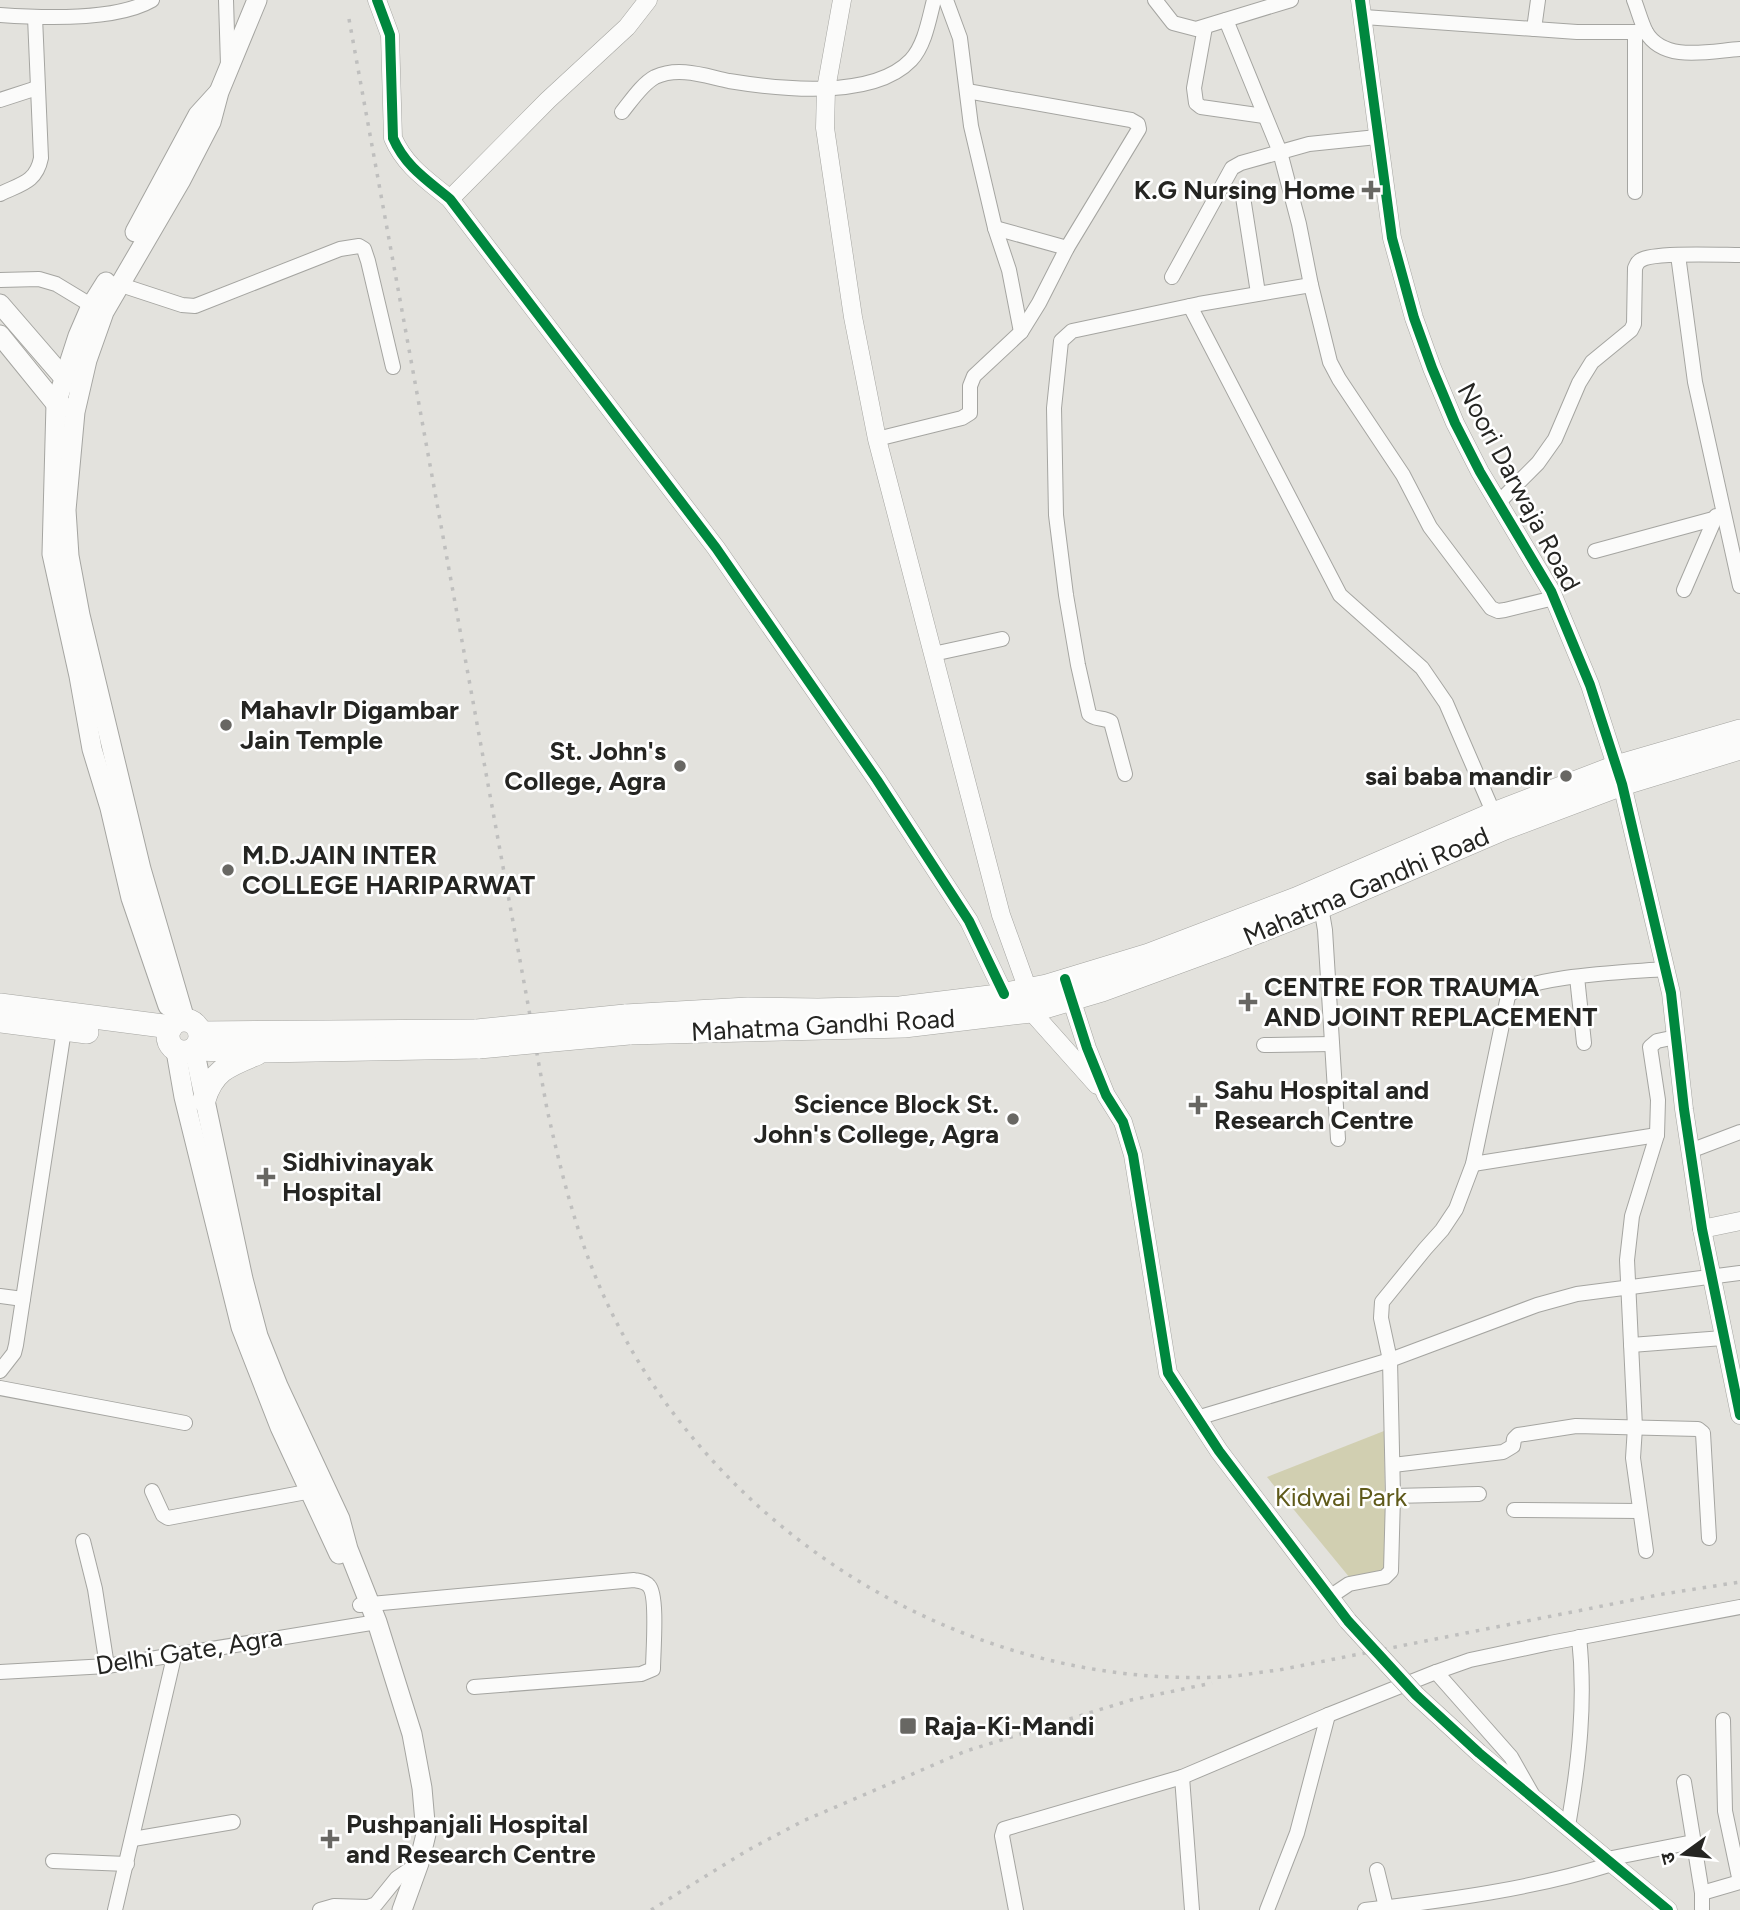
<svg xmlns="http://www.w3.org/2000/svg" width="1740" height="1910" font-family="Figtree,'Noto Sans Devanagari',sans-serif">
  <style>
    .green { fill: #d1cfb1 }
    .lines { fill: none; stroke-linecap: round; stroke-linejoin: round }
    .minor-casing { stroke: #a5a5a1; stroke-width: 16 }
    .tertiary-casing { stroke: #a5a5a1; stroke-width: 19 }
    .secondary-casing { stroke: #a5a5a1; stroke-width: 21 }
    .trunk-casing { stroke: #a5a5a1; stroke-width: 24 }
    .minor { stroke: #fbfbfa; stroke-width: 14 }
    .tertiary { stroke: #fbfbfa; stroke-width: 18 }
    .secondary { stroke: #fbfbfa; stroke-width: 19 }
    .trunk { stroke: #fbfbfa; stroke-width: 23 }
    .rail { stroke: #bfbfbe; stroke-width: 3.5; stroke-dasharray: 3.5 7; stroke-linecap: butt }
    .tertiary-bridge-casing { stroke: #a5a5a1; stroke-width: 19; stroke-linecap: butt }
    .trunk-bridge-casing { stroke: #a5a5a1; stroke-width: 24; stroke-linecap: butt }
    .tertiary-bridge { stroke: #fbfbfa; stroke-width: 18 }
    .trunk-bridge { stroke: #fbfbfa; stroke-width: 23 }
    .cycleway-casing { stroke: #fff; stroke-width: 15 }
    .cycleway { stroke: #00873e; stroke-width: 10 }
    .poi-dot { fill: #686763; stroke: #fff; stroke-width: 2.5 }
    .labels { text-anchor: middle; stroke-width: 5; stroke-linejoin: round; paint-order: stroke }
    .poi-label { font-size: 26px; font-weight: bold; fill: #252522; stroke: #fff; text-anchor: start }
    .street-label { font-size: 26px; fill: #252522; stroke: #fff }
    .park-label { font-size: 26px; fill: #5f5a1a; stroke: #fff }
  </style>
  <rect width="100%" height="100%" fill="#e3e2dd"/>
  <polygon class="green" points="1384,1431 1386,1569 1350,1578 1267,1477"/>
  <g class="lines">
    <g class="minor-casing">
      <g id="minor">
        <polyline points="226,0 228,65"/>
        <polyline points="946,0 960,38 971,126 995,228 1009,270 1021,332"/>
        <polyline points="1155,0 1173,23 1196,29 1291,0"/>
        <path d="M 1634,0 C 1638,10 1641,22 1646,32 C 1664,63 1710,51 1740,49"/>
        <path d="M 0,15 C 42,18 116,21 152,0"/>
        <polyline points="1364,17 1577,32 1646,32"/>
        <polyline points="1226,20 1280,152 1299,224 1311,285 1330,362 1339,379 1403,475 1430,527 1491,608 1498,611 1505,610 1554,598"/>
        <polyline points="1205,27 1194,88 1196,103 1201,107 1264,116"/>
        <polyline points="1534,29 1538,0"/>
        <polyline points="1635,32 1635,192"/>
        <polyline points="0,100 37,88"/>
        <path d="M 622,112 C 631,101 642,84 655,77 C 679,66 705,76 729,81 C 778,89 873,100 911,60 C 925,45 929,19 934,0"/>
        <path d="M 0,194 C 20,184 36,183 41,158 L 35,17"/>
        <polyline points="1243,197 1258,293"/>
        <polyline points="995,228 1067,248"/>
        <polyline points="1678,255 1695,382 1740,586"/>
        <polyline points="1172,277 1232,168 1241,163 1309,144 1377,137"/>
        <polyline points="0,280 39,279 56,284 99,310"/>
        <polyline points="118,284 182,305 195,306 340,249 359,246 364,249 368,261 393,367"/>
        <polyline points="1190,306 1340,595 1422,668 1446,703 1494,814"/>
        <polyline points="877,439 962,418 970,413 970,386 974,376 1021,332 1039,303 1067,248 1139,129 1138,124 1131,120 967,91"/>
        <path d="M 1499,502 L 1538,463 L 1555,439 L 1579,383 L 1592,362 L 1631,330 L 1634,324 L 1635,268 C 1637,264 1637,262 1641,260 C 1653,252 1722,255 1740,255"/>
        <polyline points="1595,551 1713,519"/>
        <polyline points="1684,590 1716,516"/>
        <polyline points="933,654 1002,639"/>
        <path d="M 1125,774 L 1111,722 C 1104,717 1094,720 1089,714 L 1078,665 L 1066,595 L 1056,515 L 1054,408 L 1061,341 L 1072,331 L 1199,304 L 1311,285"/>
        <polyline points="1321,907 1325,930 1338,1139"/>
        <polyline points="1577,977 1584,1043"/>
        <polyline points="1264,1045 1332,1044"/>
        <polyline points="1690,1151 1740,1132"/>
        <polyline points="1473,1164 1657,1135"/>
        <polyline points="0,1296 23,1299"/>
        <polyline points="1631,1345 1723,1338"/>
        <polyline points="0,1371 14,1353 16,1345 64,1030"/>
        <polyline points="0,1388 185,1423"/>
        <polyline points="1197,1418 1390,1360 1537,1305 1577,1294 1740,1273"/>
        <polyline points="1393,1465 1503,1452 1513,1446 1514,1439 1518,1435 1576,1426 1698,1429 1703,1433 1709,1538"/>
        <polyline points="152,1491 163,1515 168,1518 317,1490"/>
        <polyline points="1393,1496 1479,1494"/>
        <polyline points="1514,1510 1639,1511"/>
        <polyline points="83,1541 95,1589 107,1666"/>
        <polyline points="1646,1551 1633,1458 1635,1427 1627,1260 1632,1216 1657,1135 1658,1100 1650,1047 1657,1041 1676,1037"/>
        <path d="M 1331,1596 L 1349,1584 L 1385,1577 L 1391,1571 L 1393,1496 L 1390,1360 L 1381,1318 L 1382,1302 L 1425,1249 L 1442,1230 L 1456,1209 L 1473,1164 L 1508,996 C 1528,975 1632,972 1664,969"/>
        <path d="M 360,1605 L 634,1580 C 639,1581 645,1581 649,1586 C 658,1596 653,1653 653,1669 L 641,1674 L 474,1687"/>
        <polyline points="0,1672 107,1666 377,1622"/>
        <polyline points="1436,1672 1470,1660 1550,1643 1740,1607"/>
        <polyline points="1723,1720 1725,1811 1740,1882"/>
        <polyline points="1182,1777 1192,1910"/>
        <polyline points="1684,1782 1702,1893 1702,1910"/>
        <path d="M 1568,1826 C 1579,1763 1586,1701 1579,1637"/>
        <polyline points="133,1839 233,1822"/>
        <polyline points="1607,1859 1693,1842"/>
        <polyline points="53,1861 127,1864"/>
        <polyline points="1377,1870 1386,1907"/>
        <polyline points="1702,1893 1740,1882"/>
        <polyline points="115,1910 174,1657"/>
        <polyline points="320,1910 334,1906 368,1907 376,1904 397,1878 419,1863"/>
        <polyline points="1016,1910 1002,1836 1004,1829 1182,1777 1328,1715 1436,1672 1511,1757 1532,1794"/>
        <polyline points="1267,1910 1297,1833 1328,1715"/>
        <path d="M 1365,1910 C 1448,1900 1532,1889 1612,1864"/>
      </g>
    </g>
    <g class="tertiary-casing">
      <g id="tertiary">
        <path d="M 377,0 L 390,35 L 393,138 C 405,166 427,180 450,199 L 716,548 L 877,780 L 969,921 L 1004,994"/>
        <polyline points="842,0 826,89 825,128 853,317 877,439 1001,915 1028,990"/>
        <polyline points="1360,0 1392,238 1414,318 1432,368 1455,423 1480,472 1551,591 1590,685 1622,784 1671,993 1684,1109 1702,1229 1740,1415"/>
        <polyline points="450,199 548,100 627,27 648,0"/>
        <polyline points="1068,989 1087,1048 1106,1095 1123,1122 1133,1155 1168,1373 1219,1451 1348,1621"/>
        <polyline points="1031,1011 1097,1085"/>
        <polyline points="1702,1229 1740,1221"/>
        <polyline points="1416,1695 1479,1753 1668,1910"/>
      </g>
    </g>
    <g class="secondary-casing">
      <g id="secondary">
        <polyline points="135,232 198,115 218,93"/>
        <polyline points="106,282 91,306 78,336 56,404 52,554 79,676 92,749 110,808 131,898 168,1006"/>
        <polyline points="0,304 64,378 72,382"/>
        <polyline points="0,335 56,404 65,407"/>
        <polyline points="185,1020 141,869 80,615 69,556 66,510 75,412 87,360 104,312 181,180 211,122 219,92 257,0"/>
        <polyline points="194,1049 243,1279 258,1336 278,1386 340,1519 348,1549 377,1622 412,1734 422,1788 426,1834 419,1863 402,1910"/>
        <polyline points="176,1051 184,1097 241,1327 280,1427 339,1554"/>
      </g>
    </g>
    <g class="trunk-casing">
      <g id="trunk">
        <polyline points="0,1005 171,1027"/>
        <polyline points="625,1016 748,1009 818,1010 900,1008 990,997 1047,986 1149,955 1296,899 1486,817 1616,767 1740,731"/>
        <circle cx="184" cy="1036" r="16"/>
        <polyline points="0,1021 87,1032"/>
        <polyline points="200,1033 477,1031"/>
        <polyline points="629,1033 904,1026 1031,1011 1102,990 1222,946 1321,907 1505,828 1622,784 1740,748"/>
        <polyline points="194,1049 262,1051 479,1047"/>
        <path d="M 204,1100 C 213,1070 229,1065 256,1054"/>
      </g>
    </g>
    <use href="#minor" class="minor"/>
    <use href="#tertiary" class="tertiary"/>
    <use href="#secondary" class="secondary"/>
    <use href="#trunk" class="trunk"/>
    <g class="rail">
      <path d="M 349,19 L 547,1109 C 562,1176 578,1242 608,1305 C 717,1536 966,1688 1221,1677 C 1240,1676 1260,1672 1279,1670 L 1663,1594 L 1740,1582"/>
      <polyline points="651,1910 748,1850 803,1821 966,1751 1131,1700 1212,1683"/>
    </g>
    <g class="tertiary-bridge-casing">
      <polyline id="tertiary-bridge" points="1348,1621 1416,1695"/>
    </g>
    <g class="trunk-bridge-casing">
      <g id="trunk-bridge">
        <polyline points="477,1031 625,1016"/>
        <polyline points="479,1047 629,1033"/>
      </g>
    </g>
    <use href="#tertiary-bridge" class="tertiary-bridge"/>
    <use href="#trunk-bridge" class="trunk-bridge"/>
    <g class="cycleway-casing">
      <g id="cycleway">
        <path d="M 377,0 L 390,35 L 393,138 C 405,166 427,180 450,199 L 716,548 L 877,780 L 969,921 L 1004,994"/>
        <polyline points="1360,0 1392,238 1414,318 1432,368 1455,423 1480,472 1551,591 1590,685 1622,784 1671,993 1684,1109 1702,1229 1740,1415"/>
        <polyline points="1065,979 1087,1048 1106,1095 1123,1122 1133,1155 1168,1373 1219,1451 1348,1621 1416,1695 1479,1753 1668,1910"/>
      </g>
    </g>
    <use href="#cycleway" class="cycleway"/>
  </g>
  <g class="poi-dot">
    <path d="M1367.5 179.5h7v7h7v7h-7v7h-7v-7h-7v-7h7z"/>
    <circle cx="226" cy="725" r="7"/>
    <circle cx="680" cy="766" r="7"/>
    <circle cx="1566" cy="776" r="7"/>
    <circle cx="228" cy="870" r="7"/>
    <path d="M1244.5 991.5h7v7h7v7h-7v7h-7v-7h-7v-7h7z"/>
    <path d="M1194.5 1094.5h7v7h7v7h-7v7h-7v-7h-7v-7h7z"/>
    <circle cx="1013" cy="1119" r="7"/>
    <path d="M262.5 1166.5h7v7h7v7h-7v7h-7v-7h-7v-7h7z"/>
    <rect x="899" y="1717" width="18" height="18" rx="3.5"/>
    <path d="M326.5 1828.5h7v7h7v7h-7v7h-7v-7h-7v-7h7z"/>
  </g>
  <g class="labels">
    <g class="poi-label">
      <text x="1355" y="199" text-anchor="end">K.G Nursing Home</text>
      <text x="240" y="719">MahavIr Digambar<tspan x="240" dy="30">Jain Temple</tspan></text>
      <text x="666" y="760" text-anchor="end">St. John's<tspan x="666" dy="30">College, Agra</tspan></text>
      <text x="1552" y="785" text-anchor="end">sai baba mandir</text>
      <text x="242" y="864">M.D.JAIN INTER<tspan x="242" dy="30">COLLEGE HARIPARWAT</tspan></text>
      <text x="1264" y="996">CENTRE FOR TRAUMA<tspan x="1264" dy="30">AND JOINT REPLACEMENT</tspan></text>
      <text x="1214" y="1099">Sahu Hospital and<tspan x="1214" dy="30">Research Centre</tspan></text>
      <text x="999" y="1113" text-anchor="end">Science Block St.<tspan x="999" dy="30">John's College, Agra</tspan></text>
      <text x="282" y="1171">Sidhivinayak<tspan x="282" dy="30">Hospital</tspan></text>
      <text x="924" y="1735">Raja-Ki-Mandi</text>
      <text x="346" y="1833">Pushpanjali Hospital<tspan x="346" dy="30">and Research Centre</tspan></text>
    </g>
    <g class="street-label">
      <text transform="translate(1519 487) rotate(62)" y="9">Noori Darwaja Road</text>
      <text transform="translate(1366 886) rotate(-23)" y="9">Mahatma Gandhi Road</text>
      <text transform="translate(823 1025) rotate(-3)" y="9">Mahatma Gandhi Road</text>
      <text transform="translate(189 1651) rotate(-9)" y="9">Delhi Gate, Agra</text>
    </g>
    <g class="park-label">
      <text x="1341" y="1506">Kidwai Park</text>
    </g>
  </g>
  <g transform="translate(1684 1854) rotate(255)" stroke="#ffffff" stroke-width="5" paint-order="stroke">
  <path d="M0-5L12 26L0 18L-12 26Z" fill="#252522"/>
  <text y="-10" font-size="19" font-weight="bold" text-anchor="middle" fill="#252522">उ</text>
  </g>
</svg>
